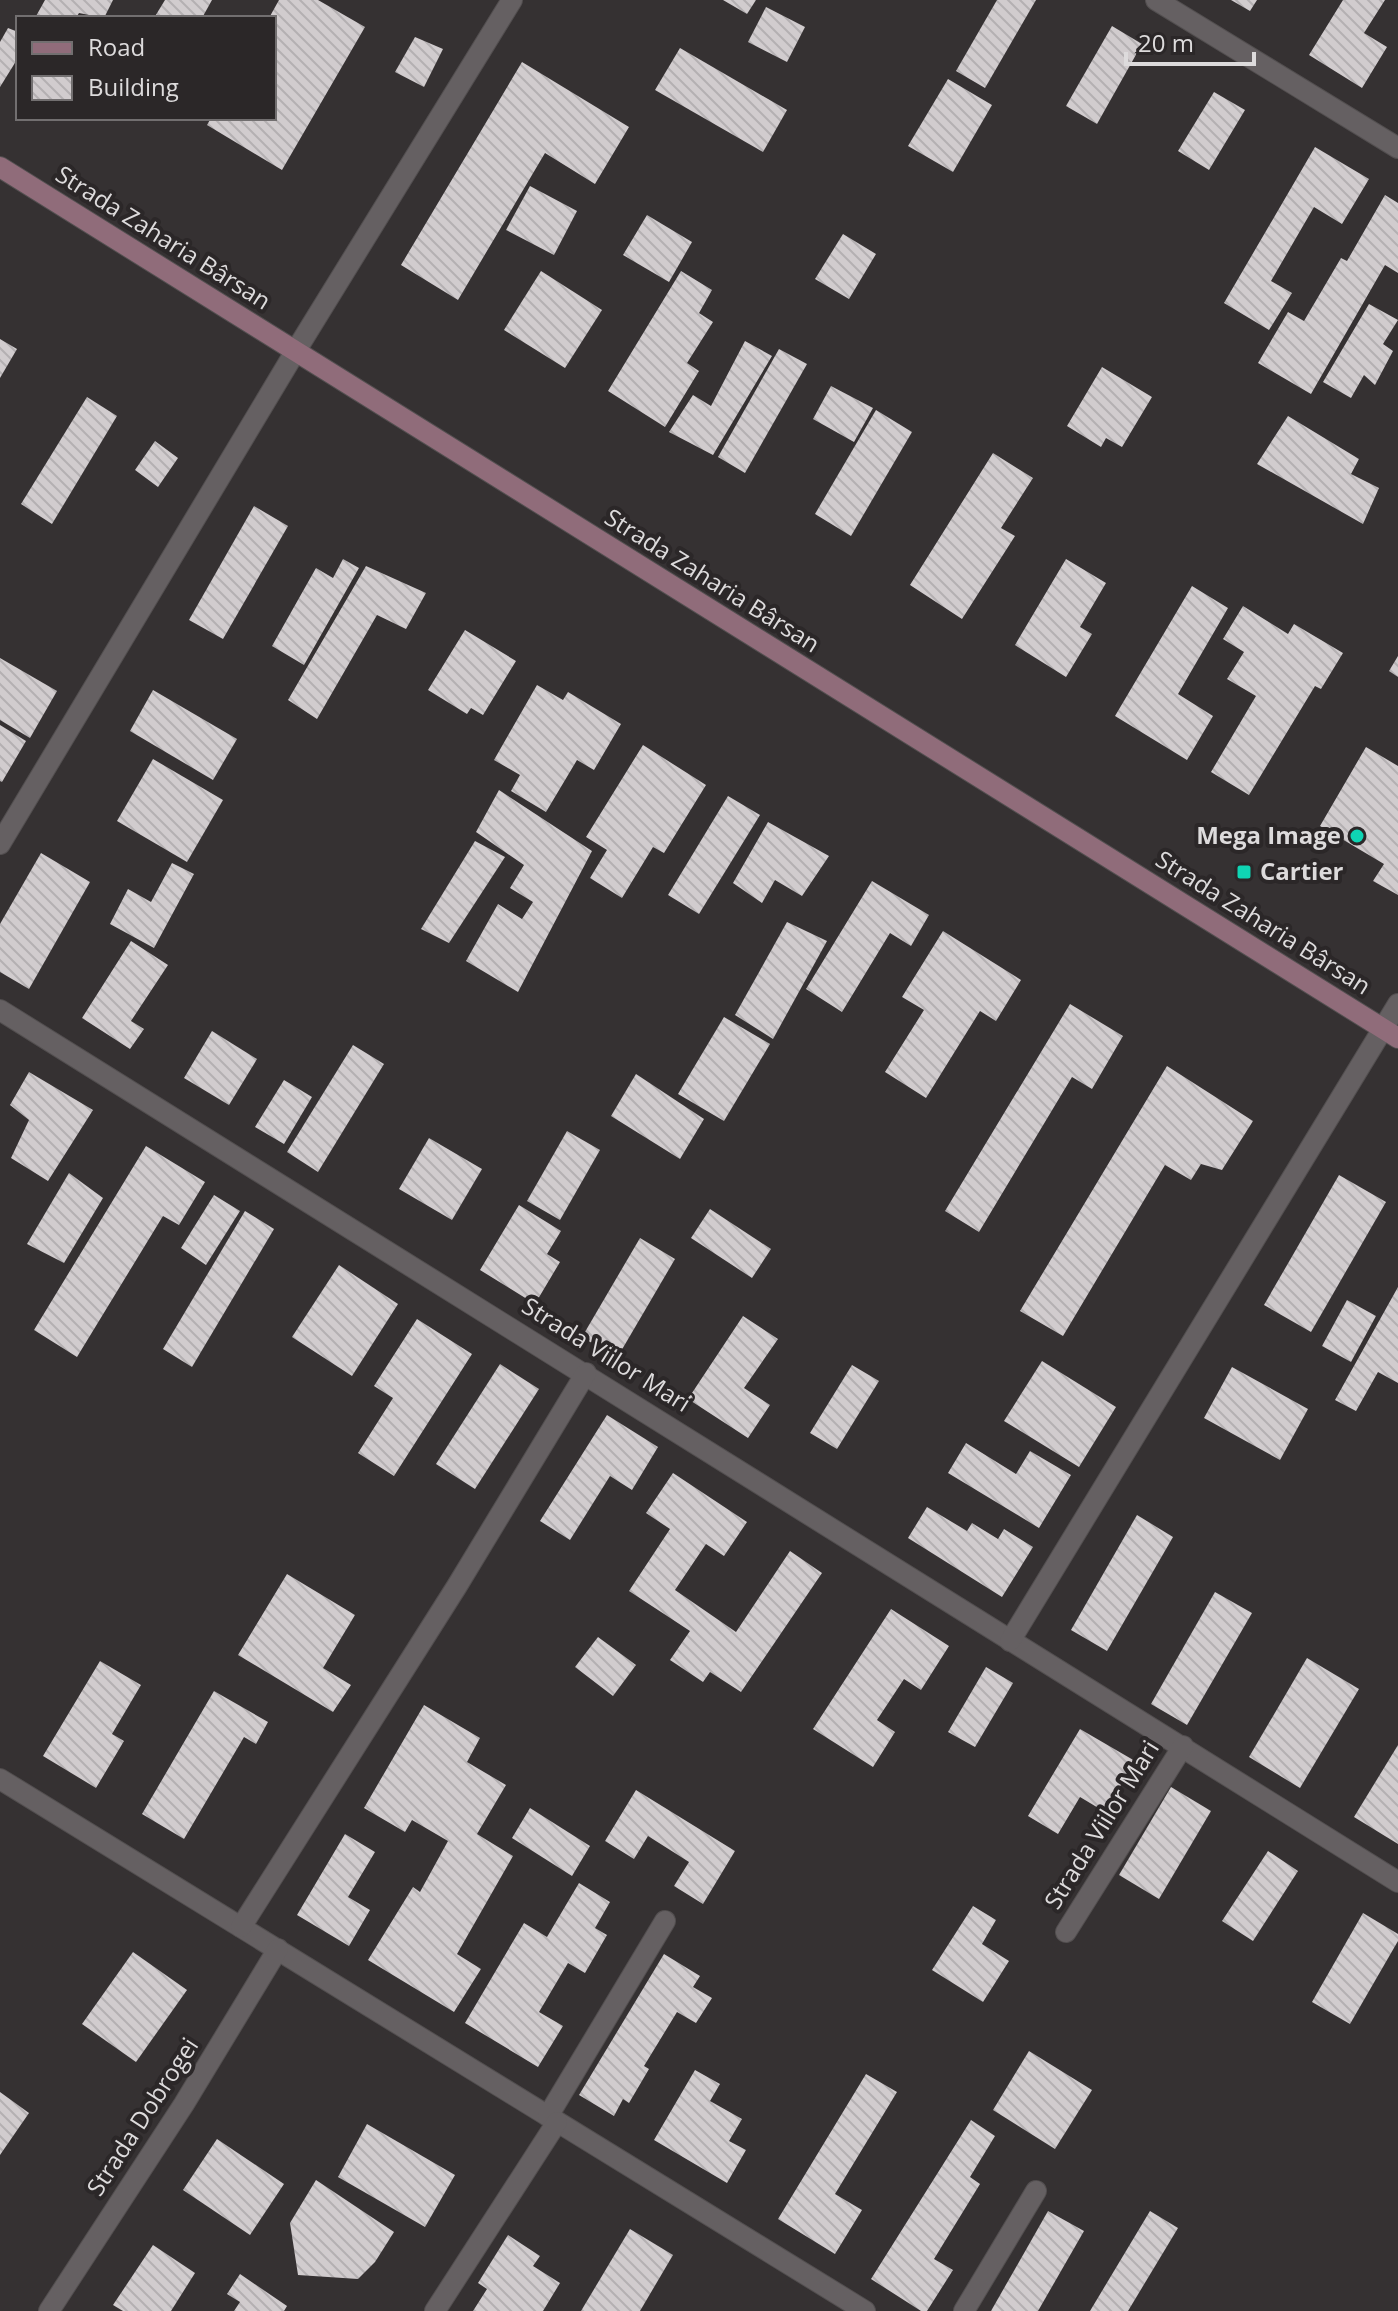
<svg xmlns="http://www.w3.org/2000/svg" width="1398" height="2311" font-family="'Open Sans',sans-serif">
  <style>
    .building { fill: url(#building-back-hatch) }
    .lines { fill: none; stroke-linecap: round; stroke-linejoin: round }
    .street-casing { stroke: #534f50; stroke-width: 22 }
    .secondary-casing { stroke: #534f50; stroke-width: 22 }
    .street { stroke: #656062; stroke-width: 20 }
    .secondary { stroke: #906c7a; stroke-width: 20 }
    .poi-dot { fill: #0fd5b4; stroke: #2b2728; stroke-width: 3 }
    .labels { text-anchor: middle; stroke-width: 8; stroke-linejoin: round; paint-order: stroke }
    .street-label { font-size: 24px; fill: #dddbdc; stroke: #2b2728 }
    .poi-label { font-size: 24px; font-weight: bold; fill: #dddbdc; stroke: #2b2728; text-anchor: end }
  </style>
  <defs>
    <pattern id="building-back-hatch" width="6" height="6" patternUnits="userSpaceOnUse" patternTransform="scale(2)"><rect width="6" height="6" fill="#d1ccce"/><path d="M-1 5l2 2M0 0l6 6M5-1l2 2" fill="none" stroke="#b4b0b2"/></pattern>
  </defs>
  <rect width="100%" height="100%" fill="#353132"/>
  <g class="building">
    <polygon points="45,0 113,0 104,18 79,13 76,18 35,18"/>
    <polygon points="165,0 212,0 202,18 154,18"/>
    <polygon points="279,0 318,0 365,27 282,170 207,125 211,118 274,118 274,18 269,18"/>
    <polygon points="723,0 756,0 747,14"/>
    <polygon points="997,0 1036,0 985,88 956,71"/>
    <polygon points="1231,0 1257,0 1250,11"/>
    <polygon points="1343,0 1385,0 1364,33 1387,47 1362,88 1309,55"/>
    <polygon points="766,7 805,27 787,62 748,42"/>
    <polygon points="1112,26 1142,44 1097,124 1066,106"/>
    <polygon points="8,28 18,32 18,58 0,87 0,42"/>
    <polygon points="415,37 443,49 424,87 395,72"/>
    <polygon points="680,48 787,110 763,152 655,90"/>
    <polygon points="522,62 629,127 595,184 545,153 458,300 401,265"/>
    <polygon points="948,79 992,105 953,172 908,146"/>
    <polygon points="1214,92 1245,110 1209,170 1178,151"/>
    <polygon points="1315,147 1369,179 1342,224 1314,207 1271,281 1292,293 1269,330 1224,303"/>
    <polygon points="530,186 577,211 554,255 506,230"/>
    <polygon points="1385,195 1398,203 1398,273 1385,265 1311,394 1258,363 1288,312 1304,321 1341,258 1347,261"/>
    <polygon points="647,215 692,242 669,282 623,255"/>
    <polygon points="843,234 876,254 849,299 815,279"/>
    <polygon points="541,271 602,310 565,368 504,330"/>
    <polygon points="681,271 712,290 699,313 713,322 687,363 699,371 665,427 608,391"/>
    <polygon points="1369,304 1398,320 1383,344 1393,351 1375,385 1364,375 1351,398 1323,382"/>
    <polygon points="0,339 17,349 0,378"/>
    <polygon points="745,341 772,356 713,455 669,432 693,395 711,406"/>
    <polygon points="779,349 807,364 745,473 718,457"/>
    <polygon points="1102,367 1152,397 1122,447 1106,438 1101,447 1067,426"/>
    <polygon points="831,386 873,408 854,442 813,419"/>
    <polygon points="87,397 117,416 52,524 21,504"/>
    <polygon points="876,410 912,432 851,536 815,514"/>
    <polygon points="1288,416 1359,459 1351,474 1379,488 1363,524 1257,464"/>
    <polygon points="155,441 178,458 158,487 135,470"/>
    <polygon points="993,453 1033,478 1001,528 1015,536 962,619 910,585"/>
    <polygon points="254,506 288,526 223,639 189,620"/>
    <polygon points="343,559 359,568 304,665 272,646 316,568 333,578"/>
    <polygon points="1066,559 1106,583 1080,627 1092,634 1066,677 1015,645"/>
    <polygon points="366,566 426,593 406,629 377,615 317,719 288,700"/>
    <polygon points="1192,586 1228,608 1178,694 1213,716 1187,760 1115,716"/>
    <polygon points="1243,606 1288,634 1294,624 1343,653 1321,689 1315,686 1249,795 1211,772 1256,696 1227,679 1244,652 1223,639"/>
    <polygon points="465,630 516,661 483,715 471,708 467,714 428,690"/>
    <polygon points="1398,656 1398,677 1389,671"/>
    <polygon points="0,658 57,691 30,738 0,720"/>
    <polygon points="537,685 563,700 568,692 621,724 594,770 577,760 546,812 511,791 520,775 494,760"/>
    <polygon points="153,690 237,739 213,780 130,731"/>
    <polygon points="0,725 26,741 2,782 0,781"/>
    <polygon points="643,745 706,785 664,853 653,847 622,898 590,878 607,850 586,837"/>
    <polygon points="1366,747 1398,766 1398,895 1373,881 1384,864 1320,826"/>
    <polygon points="153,759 223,800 187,862 117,821"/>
    <polygon points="499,790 592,851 518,992 466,961 498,904 522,919 533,902 510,888 524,865 476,832"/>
    <polygon points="728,796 760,815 699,914 668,895"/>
    <polygon points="768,822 829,856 802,896 775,880 762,903 733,883"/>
    <polygon points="475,841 505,857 449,943 421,929"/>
    <polygon points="41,853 90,882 29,989 0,972 0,924"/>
    <polygon points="172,863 194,874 154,948 110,924 128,889 151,902"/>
    <polygon points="872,881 929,915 911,946 890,933 842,1012 806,989"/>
    <polygon points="787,922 827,941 773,1039 735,1015"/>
    <polygon points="943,931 1021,980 996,1021 980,1011 926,1098 885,1072 924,1010 902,997"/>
    <polygon points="131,941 168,965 131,1021 144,1029 130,1049 82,1018"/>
    <polygon points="1070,1004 1123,1036 1092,1089 1072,1077 979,1232 945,1211"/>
    <polygon points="724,1017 770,1044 724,1121 678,1094"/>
    <polygon points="212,1031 257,1059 229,1105 184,1078"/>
    <polygon points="353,1045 384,1064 318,1172 287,1152"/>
    <polygon points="1167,1066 1253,1121 1222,1170 1201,1164 1191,1180 1165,1165 1063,1336 1020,1311"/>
    <polygon points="29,1072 93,1110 48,1181 11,1158 29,1120 10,1105"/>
    <polygon points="636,1074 704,1119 680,1159 611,1116"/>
    <polygon points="284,1080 312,1097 284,1144 255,1127"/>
    <polygon points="567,1131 600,1150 560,1220 527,1201"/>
    <polygon points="429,1138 482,1169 452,1220 399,1189"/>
    <polygon points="146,1146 205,1182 179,1225 163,1216 77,1357 34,1330"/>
    <polygon points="69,1173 103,1198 64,1263 27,1244"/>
    <polygon points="1339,1175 1386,1202 1311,1332 1264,1305"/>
    <polygon points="214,1195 240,1211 206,1265 181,1248"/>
    <polygon points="519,1205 561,1231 547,1254 560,1262 535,1304 480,1270"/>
    <polygon points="710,1209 771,1249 752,1278 691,1238"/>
    <polygon points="245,1211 274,1229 192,1367 163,1349"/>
    <polygon points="640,1238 675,1259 617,1358 582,1337"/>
    <polygon points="339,1265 398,1304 352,1376 292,1337"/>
    <polygon points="1398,1287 1398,1383 1378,1372 1356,1411 1335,1400"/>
    <polygon points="1347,1300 1376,1316 1351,1362 1322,1346"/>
    <polygon points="743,1316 778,1339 744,1388 770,1405 748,1438 688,1399"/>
    <polygon points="417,1319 472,1354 394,1476 358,1453 393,1398 374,1386"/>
    <polygon points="1042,1361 1116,1407 1079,1467 1004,1421"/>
    <polygon points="500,1364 539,1389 475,1489 436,1464"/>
    <polygon points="852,1365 879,1381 837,1449 810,1433"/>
    <polygon points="1232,1367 1308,1409 1280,1460 1204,1418"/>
    <polygon points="607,1415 658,1447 632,1490 610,1476 570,1540 540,1521"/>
    <polygon points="966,1443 1016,1474 1030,1451 1071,1475 1039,1528 948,1473"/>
    <polygon points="673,1473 747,1522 724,1556 706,1544 675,1590 736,1632 790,1551 822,1573 741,1692 710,1672 703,1682 670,1660 690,1631 629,1591 670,1529 646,1513"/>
    <polygon points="927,1507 967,1531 972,1523 998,1539 1004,1529 1033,1547 1002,1597 908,1538"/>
    <polygon points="1137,1515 1173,1537 1107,1651 1071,1630"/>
    <polygon points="287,1574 355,1615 323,1668 351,1685 333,1712 238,1655"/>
    <polygon points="1215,1592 1252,1613 1187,1725 1151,1704"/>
    <polygon points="891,1609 949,1646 921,1690 904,1679 877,1720 895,1732 873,1767 813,1729"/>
    <polygon points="598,1637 636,1665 613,1696 575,1667"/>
    <polygon points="1307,1658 1359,1689 1300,1788 1249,1757"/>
    <polygon points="100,1661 141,1685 112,1734 124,1741 96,1788 43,1756"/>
    <polygon points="986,1667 1013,1683 975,1747 948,1732"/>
    <polygon points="214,1691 268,1722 256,1744 244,1737 184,1839 142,1814"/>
    <polygon points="424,1705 480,1738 467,1762 506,1785 477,1834 513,1856 457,1954 481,1969 454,2012 368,1960 413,1887 420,1892 448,1841 412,1820 405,1832 364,1808"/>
    <polygon points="1080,1729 1135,1761 1105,1812 1080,1797 1058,1834 1028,1816"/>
    <polygon points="1398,1745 1398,1844 1354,1817"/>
    <polygon points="1171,1787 1211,1811 1159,1899 1119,1875"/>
    <polygon points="636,1790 735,1851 703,1904 674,1886 689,1862 648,1836 634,1859 605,1841"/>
    <polygon points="530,1808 590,1846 572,1876 512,1838"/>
    <polygon points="345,1834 375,1852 348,1897 370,1910 349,1946 297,1915"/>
    <polygon points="1268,1851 1298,1871 1253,1941 1222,1921"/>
    <polygon points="579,1883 610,1902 595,1928 607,1935 585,1973 568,1963 539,2012 563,2026 538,2067 465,2023 524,1923 547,1937"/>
    <polygon points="973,1906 996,1920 982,1944 1009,1961 983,2002 932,1970"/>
    <polygon points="1363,1913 1398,1934 1398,1941 1350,2024 1312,2002"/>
    <polygon points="133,1952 187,1990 136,2062 82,2024"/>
    <polygon points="664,1954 700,1976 693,1987 712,1998 696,2023 677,2012 644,2066 649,2069 629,2103 623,2099 614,2116 579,2095"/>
    <polygon points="1029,2051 1092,2090 1055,2149 993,2110"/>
    <polygon points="695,2070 720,2084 710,2101 742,2119 729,2141 746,2150 727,2183 654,2140"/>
    <polygon points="866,2074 897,2092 835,2194 862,2210 835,2254 778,2219"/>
    <polygon points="0,2092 29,2113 0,2155"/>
    <polygon points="971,2120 995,2136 970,2177 980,2184 934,2259 953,2270 927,2311 921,2311 871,2279"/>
    <polygon points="367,2124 455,2175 425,2227 338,2177"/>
    <polygon points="217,2139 284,2184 250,2235 183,2190"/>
    <polygon points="316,2180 394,2232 375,2262 358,2279 298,2275 290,2223"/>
    <polygon points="1048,2211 1084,2231 1038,2311 991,2311"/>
    <polygon points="1150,2211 1178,2228 1128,2311 1090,2311"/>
    <polygon points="630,2229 673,2255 640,2311 581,2311"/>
    <polygon points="508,2235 540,2256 533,2266 560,2283 543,2311 473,2311 487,2289 478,2283"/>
    <polygon points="153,2245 195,2273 171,2311 123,2311 113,2305"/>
    <polygon points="240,2274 287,2306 284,2311 234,2311 240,2302 227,2294"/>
  </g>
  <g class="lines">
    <g class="street-casing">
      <g id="street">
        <polyline points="1156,0 1398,148"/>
        <polyline points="0,844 295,352 512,0"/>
        <polyline points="0,1010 1398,1882"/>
        <polyline points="1010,1641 1398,1004"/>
        <polyline points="0,1779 865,2311"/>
        <polyline points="241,1927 457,1586 586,1373"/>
        <polyline points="1066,1932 1183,1746"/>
        <polyline points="548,2116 665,1921"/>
        <polyline points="49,2311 184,2104 278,1949"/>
        <polyline points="435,2311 557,2122"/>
        <polyline points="964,2311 1036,2191"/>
      </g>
    </g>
    <g class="secondary-casing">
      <polyline id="secondary" points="0,167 1398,1038"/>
    </g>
    <use href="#street" class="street"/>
    <use href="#secondary" class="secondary"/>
  </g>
  <g class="poi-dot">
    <circle cx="1357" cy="836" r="8"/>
    <rect x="1236" y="864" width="16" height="16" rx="4"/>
  </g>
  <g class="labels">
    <g class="street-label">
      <text transform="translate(163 238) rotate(32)" y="8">Strada Zaharia Bârsan</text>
      <text transform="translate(712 581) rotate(32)" y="8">Strada Zaharia Bârsan</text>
      <text transform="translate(1263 923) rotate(32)" y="8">Strada Zaharia Bârsan</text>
      <text transform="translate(606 1355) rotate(32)" y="8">Strada Viilor Mari</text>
      <text transform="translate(1102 1825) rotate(-58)" y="8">Strada Viilor Mari</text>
      <text transform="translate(143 2117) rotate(-57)" y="8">Strada Dobrogei</text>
    </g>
    <g class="poi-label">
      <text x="1341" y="844">Mega Image</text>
      <text x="1260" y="880" text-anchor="start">Cartier</text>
    </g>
  </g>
  <rect x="16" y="16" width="260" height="104" fill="#2b2728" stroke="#726f70" stroke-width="2"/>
  <rect x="32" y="42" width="40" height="12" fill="#906c7a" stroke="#726f70" stroke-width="2"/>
  <text x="88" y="56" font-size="24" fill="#dddbdc">Road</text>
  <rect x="32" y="76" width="40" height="24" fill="url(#building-back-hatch)" stroke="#726f70" stroke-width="2"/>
  <text x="88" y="96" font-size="24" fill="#dddbdc">Building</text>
  <path d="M1126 52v12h128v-12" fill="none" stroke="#dddbdc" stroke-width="4"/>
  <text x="1138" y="52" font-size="24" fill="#dddbdc" stroke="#2b2728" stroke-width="6" paint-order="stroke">20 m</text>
</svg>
